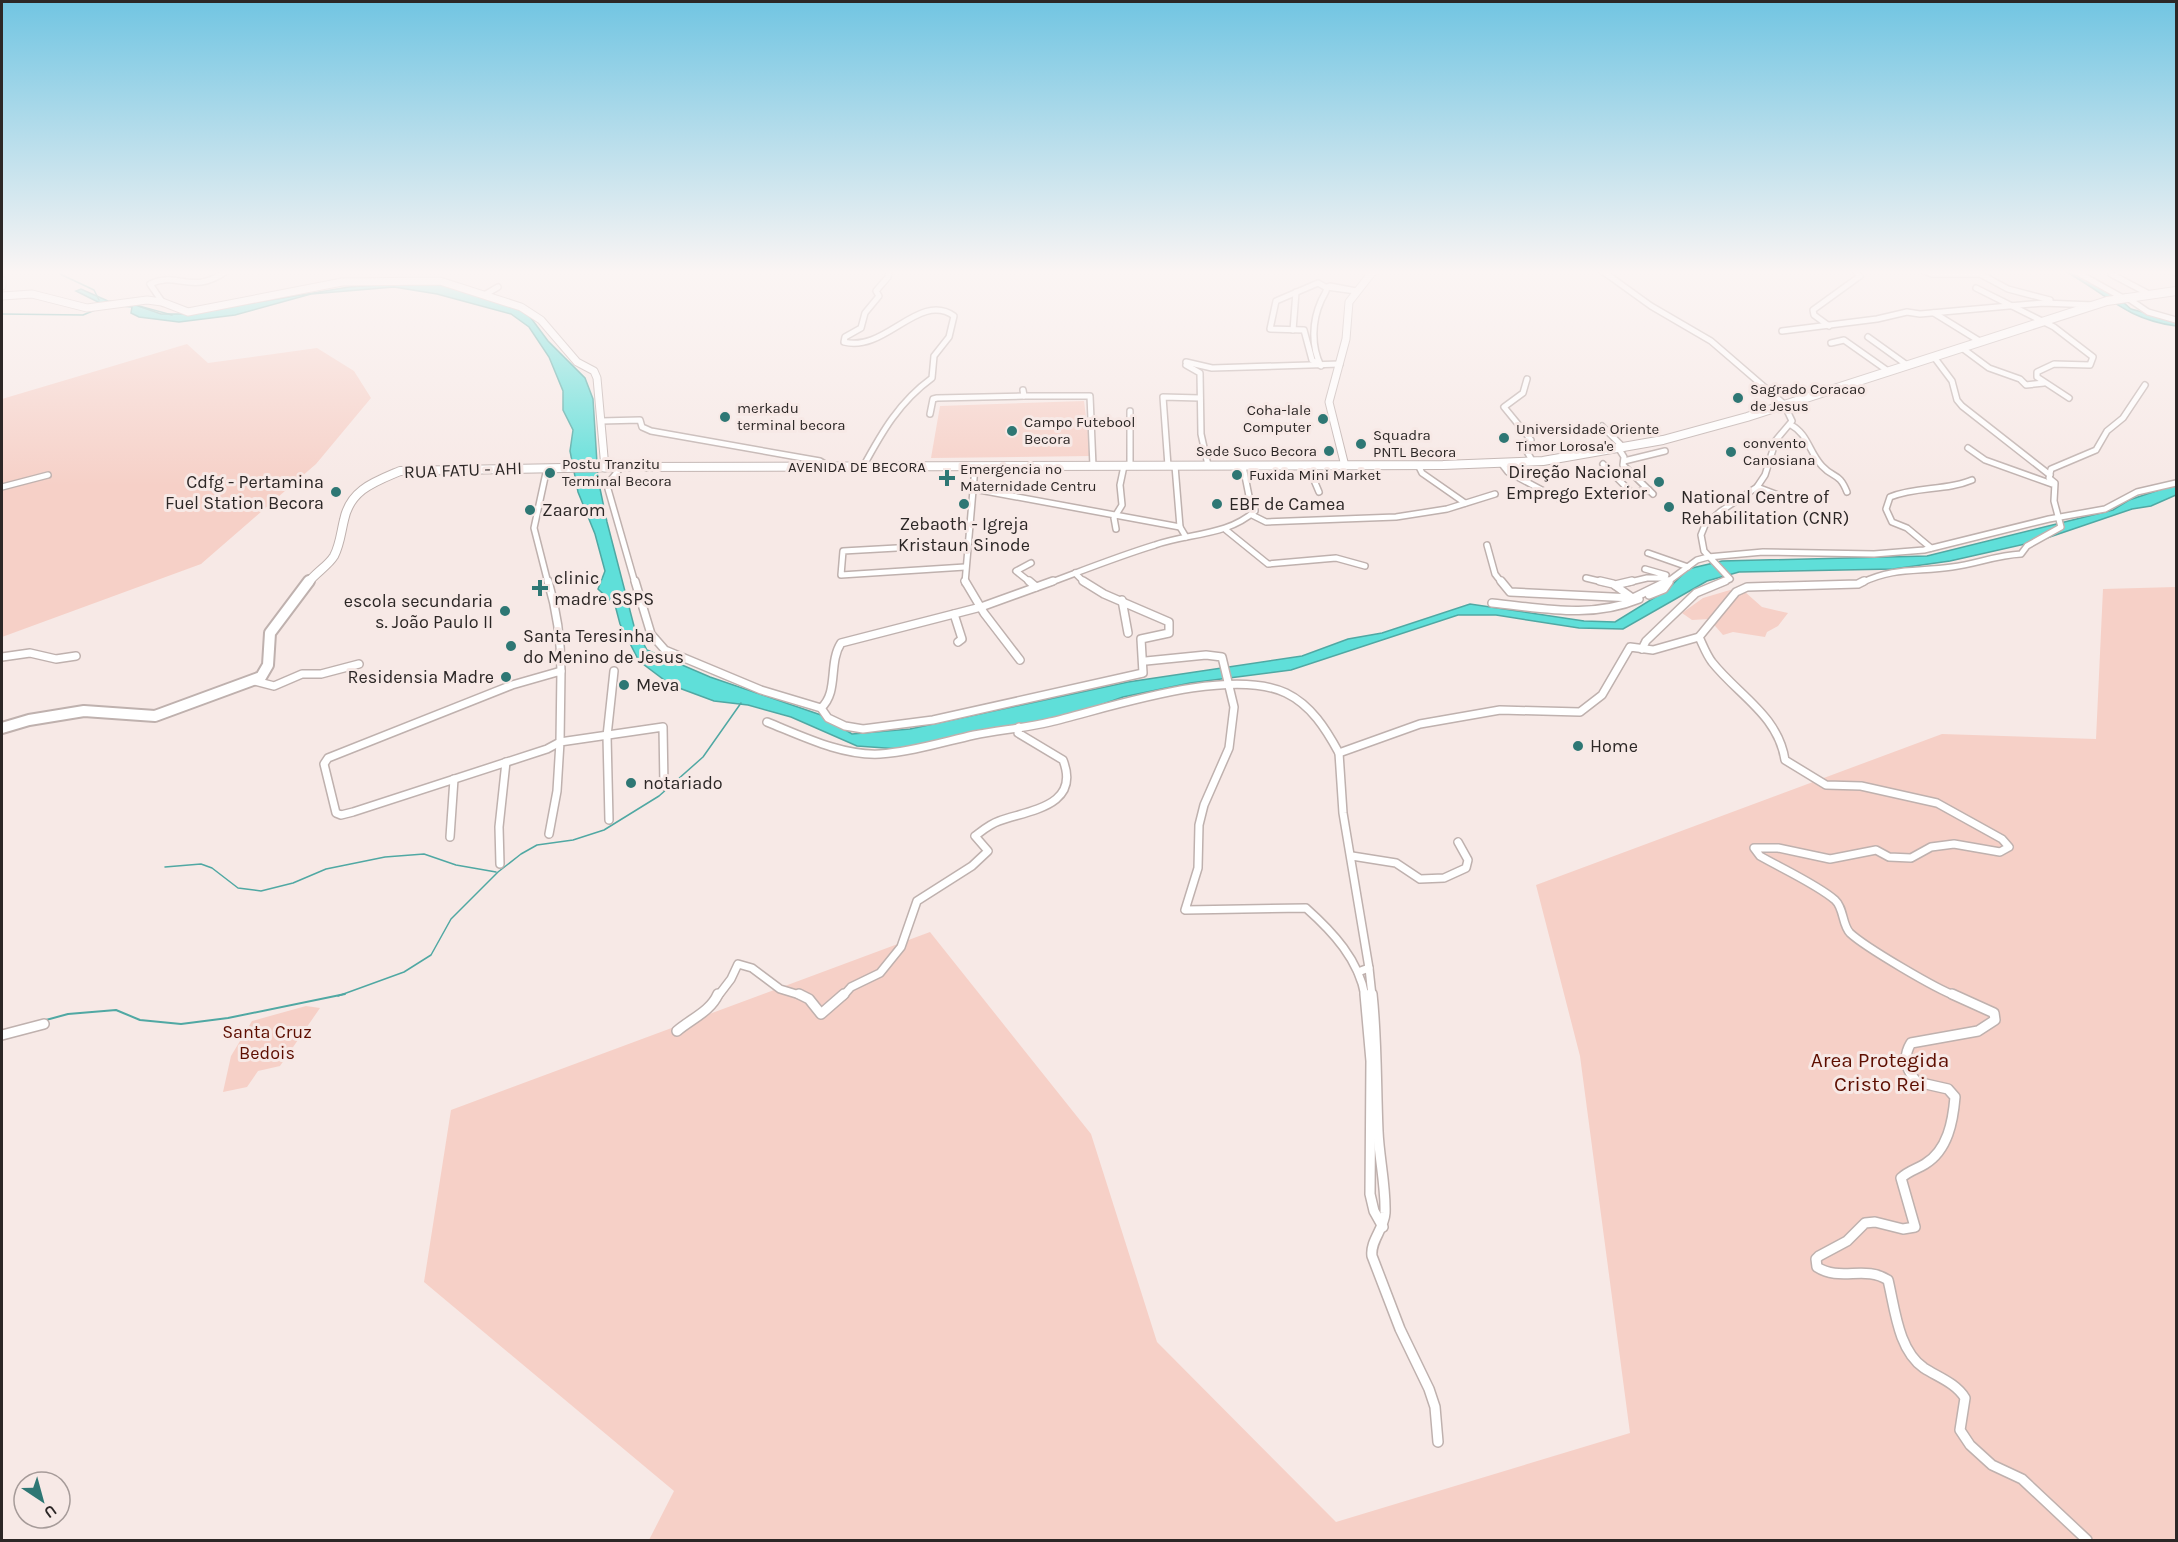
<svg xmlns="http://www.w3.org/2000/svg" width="2178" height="1542" font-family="Karla,sans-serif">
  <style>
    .green { fill: #f6d0c7 }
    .water { fill: #5fdfd9; stroke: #50a8a3; stroke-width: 1.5 }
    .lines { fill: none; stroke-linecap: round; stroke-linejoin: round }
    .stream-far1 { stroke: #50a8a3; stroke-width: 1.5 }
    .stream { stroke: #50a8a3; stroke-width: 2 }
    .street-far2-casing { stroke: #bfb1ae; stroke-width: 8 }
    .street-far1-casing { stroke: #bfb1ae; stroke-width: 10 }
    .street-casing { stroke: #bfb1ae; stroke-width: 12 }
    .secondary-casing { stroke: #bfb1ae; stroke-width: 9 }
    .primary-far1-casing { stroke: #bfb1ae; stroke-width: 10 }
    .primary-casing { stroke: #bfb1ae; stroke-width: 14 }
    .street-far2 { stroke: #fff; stroke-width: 5 }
    .street-far1 { stroke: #fff; stroke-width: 7 }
    .street { stroke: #fff; stroke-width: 9 }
    .secondary { stroke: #fff; stroke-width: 7 }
    .primary-far1 { stroke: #fff; stroke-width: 8 }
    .primary { stroke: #fff; stroke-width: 10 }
    .poi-dot { fill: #2e7774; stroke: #f7e9e6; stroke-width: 2 }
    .labels { text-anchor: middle; stroke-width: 6; stroke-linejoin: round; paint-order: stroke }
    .far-poi-label { font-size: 15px; fill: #2c2726; stroke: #f7e9e6; text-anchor: start }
    .far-street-label { font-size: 15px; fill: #2c2726; stroke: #f7e9e6 }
    .street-label { font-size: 18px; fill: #2c2726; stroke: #f7e9e6 }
    .poi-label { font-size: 18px; fill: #2c2726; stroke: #f7e9e6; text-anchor: start }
    .park-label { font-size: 18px; fill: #5d0e00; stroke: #f7e9e6 }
    .near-park-label { font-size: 21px; fill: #5d0e00; stroke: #f7e9e6 }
  </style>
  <rect width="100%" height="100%" fill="#f7e9e6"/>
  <g class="green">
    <polygon points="187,344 208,363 317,348 354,371 371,398 316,464 201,564 2,637 2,399"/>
    <polygon points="1084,401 1091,456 931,458 940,406"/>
    <polygon points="2176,587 2176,1540 649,1540 674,1491 424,1282 451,1110 930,932 1091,1134 1157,1342 1336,1522 1630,1433 1580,1056 1536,885 1942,734 2096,739 2103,589"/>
    <polygon points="1730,590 1745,592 1762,607 1788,613 1778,626 1767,632 1765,637 1733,632 1723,635 1709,619 1692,620 1682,613 1703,598"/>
    <polygon points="306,1006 320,1008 280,1066 258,1071 247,1087 223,1092 231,1056 252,1021"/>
  </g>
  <g class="water">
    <path d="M 2063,270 L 2071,270 L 2116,296 L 2131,309 L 2176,321 L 2176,326 C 2124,319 2106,293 2063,270 Z"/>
    <polygon points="419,282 442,285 525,310 548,341 585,378 593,399 598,479 607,522 634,626 647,650 710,677 821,715 852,734 910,729 1128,682 1302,656 1348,639 1382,633 1470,604 1584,621 1615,622 1667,590 1688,569 1722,561 1927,556 2113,510 2129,500 2174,485 2176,485 2176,495 2151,506 2132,509 2038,541 1950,561 1893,569 1739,572 1707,581 1623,629 1579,628 1496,615 1458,615 1291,670 1190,683 1123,697 1066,717 899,749 857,746 791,717 748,705 714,701 671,685 639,661 620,624 615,605 598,589 605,571 595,534 578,492 570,451 573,430 563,410 563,391 549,357 529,327 511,314 437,294 394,287 311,294 235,315 179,322 139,317 131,313 132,307 102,304 76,291 81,289 108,301 127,302 161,314 186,314 349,287"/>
  </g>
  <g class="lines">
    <g class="stream-far1">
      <polyline points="64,270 60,274 94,290 99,300"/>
      <polyline points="139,306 172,315"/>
      <polyline points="2,314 83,315 95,310"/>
      <polyline points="165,867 201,864 212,868 238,888 261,891 293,883 326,869 385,857 424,854 456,865 496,872"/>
      <polyline points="338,996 404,972 431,955 451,919 498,872 521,854 537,845 573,840 604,830 659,796 703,757 741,703"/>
    </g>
    <polyline class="stream" points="46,1020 68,1014 116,1010 140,1020 181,1024 228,1018 345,994"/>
    <g class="street-far2-casing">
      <g id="street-far2">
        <polyline points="1601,270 1651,306 1711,341 1784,404 1792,421 1776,440 1765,475 1757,487 1721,511 1705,525 1701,535 1704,551 1730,579 1721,583"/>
        <polyline points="1921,270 1932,274 1980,274 2008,289 2050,300"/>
        <polyline points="2073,270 2123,298"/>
        <polyline points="2171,270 2176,273"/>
        <polyline points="2111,274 2149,294"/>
        <path d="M 1318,283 L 1327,288 C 1326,293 1323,296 1321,301 C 1312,321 1311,346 1321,366 L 1312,360 L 1304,330 L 1270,329 L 1276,301 Z"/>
        <polygon points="1330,286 1356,291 1327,287"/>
        <polyline points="1976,288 2054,327 2093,357 2090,365 2054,364 2037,372 2037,377 2069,398"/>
        <polyline points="486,294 498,287"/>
        <polyline points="2126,297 2148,312 2176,320"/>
        <path d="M 163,303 L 150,284 C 178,270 191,297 228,270"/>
        <polyline points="1934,313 1981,342"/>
        <polyline points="1829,326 1814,315 1813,310 1860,276 1854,270"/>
        <polyline points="1293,330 1296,292"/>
        <polyline points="1782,331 1877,319 1907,312 1920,314 2043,303 2094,305"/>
        <polyline points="1868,337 1907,365"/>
        <polyline points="1831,343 1844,340 1888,371"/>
        <polyline points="1962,348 1989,368 2020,379 2026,385 2044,383"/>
        <polyline points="1934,357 1952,381 1957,400 1962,406 2050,475"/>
        <polyline points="1186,362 1212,368 1340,364"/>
        <polyline points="1186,365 1200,373 1201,434 1208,465"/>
        <polyline points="1527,379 1523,393 1504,407 1531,440 1526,450 1533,462"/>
        <polyline points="1023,390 1024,396 1090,396 1093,466"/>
        <polyline points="1130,411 1130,466"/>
        <polyline points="930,414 933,399 937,398 1024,396"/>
        <polyline points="601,421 640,420 642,427 651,431 820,461 828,466"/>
        <path d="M 1791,425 C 1808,434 1809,452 1822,466 C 1834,479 1839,472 1847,492"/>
        <polyline points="1602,426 1624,448"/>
        <polyline points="1968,448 1985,460 2052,484"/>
        <polyline points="1619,449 1624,457 1623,465 1653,494"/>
        <polyline points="1624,461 1665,451"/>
        <polyline points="1501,463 1508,472 1557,498"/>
        <polyline points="1603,464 1632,493 1649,490"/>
        <polyline points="1418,465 1422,473 1465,503"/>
        <polyline points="1168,466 1163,397 1200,398"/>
        <polyline points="1175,466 1180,527 1186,537"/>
        <polyline points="1308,466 1319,492"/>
        <polyline points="621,467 610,481 608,489 635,583"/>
        <path d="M 863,467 C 882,432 899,402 932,378 L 934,356 L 949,337 L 954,316 C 919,291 885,353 844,342 L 845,337 L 861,328 L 865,313 L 879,296 L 876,291 L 888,277 L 889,270"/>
        <polyline points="547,468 534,528 548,583"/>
        <polyline points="2,487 48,475"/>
        <polyline points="1757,487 1786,498"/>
        <polyline points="974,489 1180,527"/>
        <polyline points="1252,515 1266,522 1396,517 1447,509 1495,494"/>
        <polyline points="1116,529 1114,518 1122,505 1120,485 1124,466"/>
        <polyline points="1226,530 1268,564 1336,558 1365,566"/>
        <polyline points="1487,545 1495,574 1502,583"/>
        <path d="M 1931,548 L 1907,528 L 1892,522 L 1886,509 L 1890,497 C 1917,486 1946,491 1972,480"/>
        <polyline points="1648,553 1688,567"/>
        <polyline points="965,567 841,575 843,551 968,544"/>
        <polyline points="1075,573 1085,583"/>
        <polyline points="1586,578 1607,583"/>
        <polyline points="965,583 975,467"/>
        <polyline points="1031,583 1016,571 1031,563"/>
        <path d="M 1049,583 C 1084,570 1119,556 1155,545 C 1189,533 1227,536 1255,511 L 1255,506 L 1250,501 L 1243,466"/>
        <polyline points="1626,583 1647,578 1665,578 1666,575 1645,569"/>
        <polyline points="1666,583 1697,560 1708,557 1763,552 1874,554 1924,550 2049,519 2105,509 2137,492 2176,483"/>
        <path d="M 1861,583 C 1894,567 1917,572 1952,567 C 1976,564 1997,555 2021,554 L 2027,546 L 2061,527 L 2054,501 L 2055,483 L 2049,478 L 2051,469 L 2096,450 L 2107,431 L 2123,418 L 2145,385"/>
      </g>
    </g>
    <g class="street-far1-casing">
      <g id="street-far1">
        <path d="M 548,581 C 557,611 561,640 561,671"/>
        <polyline points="635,581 651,634 665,650 761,690 821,708 828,718 845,726 863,729 933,720 1143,673 1141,639 1169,633 1169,622 1104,594 1083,581"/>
        <polyline points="965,581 984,613 1020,660"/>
        <polyline points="1029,581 1036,587"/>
        <polyline points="1501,581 1510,592 1633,598 1668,581"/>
        <polyline points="1600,581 1613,584 1634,599"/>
        <polyline points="1615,585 1632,581"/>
        <polyline points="1649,595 1664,589 1669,582"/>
        <polyline points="1122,600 1128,633"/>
        <path d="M 1492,603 C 1543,608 1590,619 1639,599"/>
        <polyline points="954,614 962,639 958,642"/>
        <path d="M 1699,637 C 1703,645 1706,654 1712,662 C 1738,695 1778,715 1785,760 L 1826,785 L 1861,786 L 1937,803 L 2002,839 L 2009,847 L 2000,852 L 1954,844 L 1931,847 L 1911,858 L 1889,857 L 1876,850 L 1830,859 L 1778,848 L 1754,848 L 1760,856 C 1781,868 1818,885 1835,900 C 1844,908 1842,925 1850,933 C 1865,947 1936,989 1956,996"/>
        <polyline points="1642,649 1646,641 1696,593 1725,581"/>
        <polyline points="2,657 30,653 56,659 76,656"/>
        <path d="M 1146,661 L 1206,655 L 1222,657 L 1234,707 L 1229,748 L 1204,805 L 1199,825 L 1198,868 L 1185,910 L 1306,908 C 1333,932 1359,960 1365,996"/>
        <polygon points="561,671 560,742 547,749 353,812 341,815 336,813 324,764 328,758 512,685"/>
        <polyline points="255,681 274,686 302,674 321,674 359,664"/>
        <path d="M 821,708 C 839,692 828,663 841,643 L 981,607 L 1053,581"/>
        <path d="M 767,722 C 802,736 842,756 880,754 C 911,752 943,742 974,735 C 999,730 1025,728 1050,722 C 1109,708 1229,666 1286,693 C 1311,705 1326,729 1339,753 L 1420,724 L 1500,710 L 1580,712 L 1602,695 L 1630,647 L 1653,650 L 1699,637 L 1736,592 L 1747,587 L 1858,584 L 1864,581"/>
        <polyline points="1339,753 1343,813 1369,968 1358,972"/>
        <polyline points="609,820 607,736 614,671"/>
        <polyline points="549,834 557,791 560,742 663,727 664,786"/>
        <polyline points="450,837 454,779"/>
        <polyline points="1352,856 1396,863 1420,879 1444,878 1466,868 1468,860 1458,842"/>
        <polyline points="500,864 499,827 506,762"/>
        <polyline points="1369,968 1372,996"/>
        <polyline points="718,996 731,979 738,964 752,968 780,989 803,996"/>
        <path d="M 843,996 L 851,987 L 880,973 L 901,947 L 917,901 L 972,866 L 988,851 L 975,836 C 983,830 990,824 999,821 C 1030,810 1081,806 1063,760 L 1018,733 L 1019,727"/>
      </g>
    </g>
    <g class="street-casing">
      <g id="street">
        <polyline points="799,994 809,999 821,1014 844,994"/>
        <polyline points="1365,994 1371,1061 1370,1194 1374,1211 1383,1227"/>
        <path d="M 1372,994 C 1377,1040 1376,1085 1378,1131 C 1379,1158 1386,1186 1385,1213 C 1384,1229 1370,1241 1372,1256 L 1400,1329 L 1429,1389 L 1435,1407 L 1438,1442"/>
        <path d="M 1952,994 L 1994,1013 L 1995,1020 L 1978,1031 L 1911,1043 C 1902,1058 1906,1070 1917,1082 L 1948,1089 L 1955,1097 C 1953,1121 1948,1150 1925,1164 C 1917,1169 1908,1171 1901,1178 L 1915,1227 L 1903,1229 L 1875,1222 L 1865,1223 L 1847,1241 L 1819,1256 L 1816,1259 L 1817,1267 C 1840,1282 1865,1265 1888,1280 C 1895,1309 1898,1350 1924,1368 C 1938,1377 1956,1383 1965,1398 L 1960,1430 L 1970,1445 L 1992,1465 L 2022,1479 L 2087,1540"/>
        <path d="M 677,1031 C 691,1019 711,1011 718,994"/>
        <polyline points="2,1035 44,1024"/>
      </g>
    </g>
    <g class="secondary-casing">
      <g id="secondary">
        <polyline points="2,280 2,286"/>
        <polyline points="2,296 32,294 87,308 147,300 162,302 188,312 342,282 440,281 521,307 541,320 577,362 594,371 597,378 605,468"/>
        <polyline points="1345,466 1329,402 1346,339 1349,302 1374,270"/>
      </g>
    </g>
    <g class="primary-far1-casing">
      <path id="primary-far1" d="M 308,583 C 315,573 328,566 334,556 C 340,545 341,532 344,520 C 350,490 374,482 400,471 L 621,467 L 1443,465 L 1543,461 L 1663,440 L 1747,417 L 2107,301 L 2176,291"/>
    </g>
    <g class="primary-casing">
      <polyline id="primary" points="2,728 29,720 84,711 155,716 261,677 268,665 270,633 309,581"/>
    </g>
    <use href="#street-far2" class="street-far2"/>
    <use href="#street-far1" class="street-far1"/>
    <use href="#street" class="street"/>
    <use href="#secondary" class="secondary"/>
    <use href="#primary-far1" class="primary-far1"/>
    <use href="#primary" class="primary"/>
  </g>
  <linearGradient id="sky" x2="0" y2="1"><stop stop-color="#71c5e2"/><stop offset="0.56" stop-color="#fbf5f4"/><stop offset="1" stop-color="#fbf5f4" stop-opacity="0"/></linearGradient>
  <rect width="2178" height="486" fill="url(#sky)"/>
  <g class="poi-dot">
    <circle cx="1738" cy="398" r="6"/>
    <circle cx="725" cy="417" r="6"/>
    <circle cx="1323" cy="419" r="6"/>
    <circle cx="1012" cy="431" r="6"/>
    <circle cx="1504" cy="438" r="6"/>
    <circle cx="1361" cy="444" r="6"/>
    <circle cx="1329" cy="451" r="6"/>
    <circle cx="1731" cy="452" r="6"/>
    <circle cx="550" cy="473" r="6"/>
    <circle cx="1237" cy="475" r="6"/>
    <path d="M944 469h6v6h6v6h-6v6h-6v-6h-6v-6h6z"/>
    <circle cx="1659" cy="482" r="6"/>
    <circle cx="336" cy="492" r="6"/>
    <circle cx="964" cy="504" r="6"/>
    <circle cx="1217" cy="504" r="6"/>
    <circle cx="1669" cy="507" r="6"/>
    <circle cx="530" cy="510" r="6"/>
    <path d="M537 579h6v6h6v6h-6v6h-6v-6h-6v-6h6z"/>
    <circle cx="505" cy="611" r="6"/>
    <circle cx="511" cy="646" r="6"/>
    <circle cx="506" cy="677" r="6"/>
    <circle cx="624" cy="685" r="6"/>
    <circle cx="1578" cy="746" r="6"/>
    <circle cx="631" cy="783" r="6"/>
  </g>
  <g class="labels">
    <g class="far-poi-label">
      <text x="1750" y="394">Sagrado Coracao<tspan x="1750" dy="17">de Jesus</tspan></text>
      <text x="737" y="413">merkadu<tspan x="737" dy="17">terminal becora</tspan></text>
      <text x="1311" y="415" text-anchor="end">Coha-lale<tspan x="1311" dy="17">Computer</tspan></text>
      <text x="1024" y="427">Campo Futebool<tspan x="1024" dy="17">Becora</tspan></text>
      <text x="1516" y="434">Universidade Oriente<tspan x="1516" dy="17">Timor Lorosa'e</tspan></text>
      <text x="1373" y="440">Squadra<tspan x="1373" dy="17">PNTL Becora</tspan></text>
      <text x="1743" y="448">convento<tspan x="1743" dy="17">Canosiana</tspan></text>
      <text x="1317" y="456" text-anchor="end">Sede Suco Becora</text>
      <text x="562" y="469">Postu Tranzitu<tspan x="562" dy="17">Terminal Becora</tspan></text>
      <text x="960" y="474">Emergencia no<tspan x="960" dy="17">Maternidade Centru</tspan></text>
      <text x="1249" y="480">Fuxida Mini Market</text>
    </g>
    <g class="far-street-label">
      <text x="857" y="472">AVENIDA DE BECORA</text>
    </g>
    <g class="street-label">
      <text transform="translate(463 470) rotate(-2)" y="6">RUA FATU - AHI</text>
    </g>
    <g class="poi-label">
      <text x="1647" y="478" text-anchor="end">Direção Nacional<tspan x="1647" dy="21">Emprego Exterior</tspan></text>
      <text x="324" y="488" text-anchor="end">Cdfg - Pertamina<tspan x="324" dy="21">Fuel Station Becora</tspan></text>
      <text x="1681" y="503">National Centre of<tspan x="1681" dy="21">Rehabilitation (CNR)</tspan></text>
      <text x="1229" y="510">EBF de Camea</text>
      <text x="542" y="516">Zaarom</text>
      <text x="964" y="530" text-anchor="middle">Zebaoth - Igreja<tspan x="964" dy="21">Kristaun Sinode</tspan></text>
      <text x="554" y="584">clinic<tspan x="554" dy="21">madre SSPS</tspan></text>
      <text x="493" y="607" text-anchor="end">escola secundaria<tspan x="493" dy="21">s. João Paulo II</tspan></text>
      <text x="523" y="642">Santa Teresinha<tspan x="523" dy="21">do Menino de Jesus</tspan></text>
      <text x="494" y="683" text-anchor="end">Residensia Madre</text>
      <text x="636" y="691">Meva</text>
      <text x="1590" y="752">Home</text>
      <text x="643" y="789">notariado</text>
    </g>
    <g class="park-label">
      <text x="267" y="1038">Santa Cruz<tspan x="267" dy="21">Bedois</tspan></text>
    </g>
    <g class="near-park-label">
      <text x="1880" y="1067">Area Protegida<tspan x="1880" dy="24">Cristo Rei</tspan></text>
    </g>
  </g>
  <rect width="2178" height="1542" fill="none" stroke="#2c2726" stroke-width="6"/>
  <g transform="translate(42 1500) rotate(144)"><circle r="28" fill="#f7e9e6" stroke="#a69b99" stroke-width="1.5"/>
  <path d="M0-4.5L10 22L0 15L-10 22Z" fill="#2e7774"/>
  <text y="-9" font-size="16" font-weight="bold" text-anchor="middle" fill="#2c2726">U</text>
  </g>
</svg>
